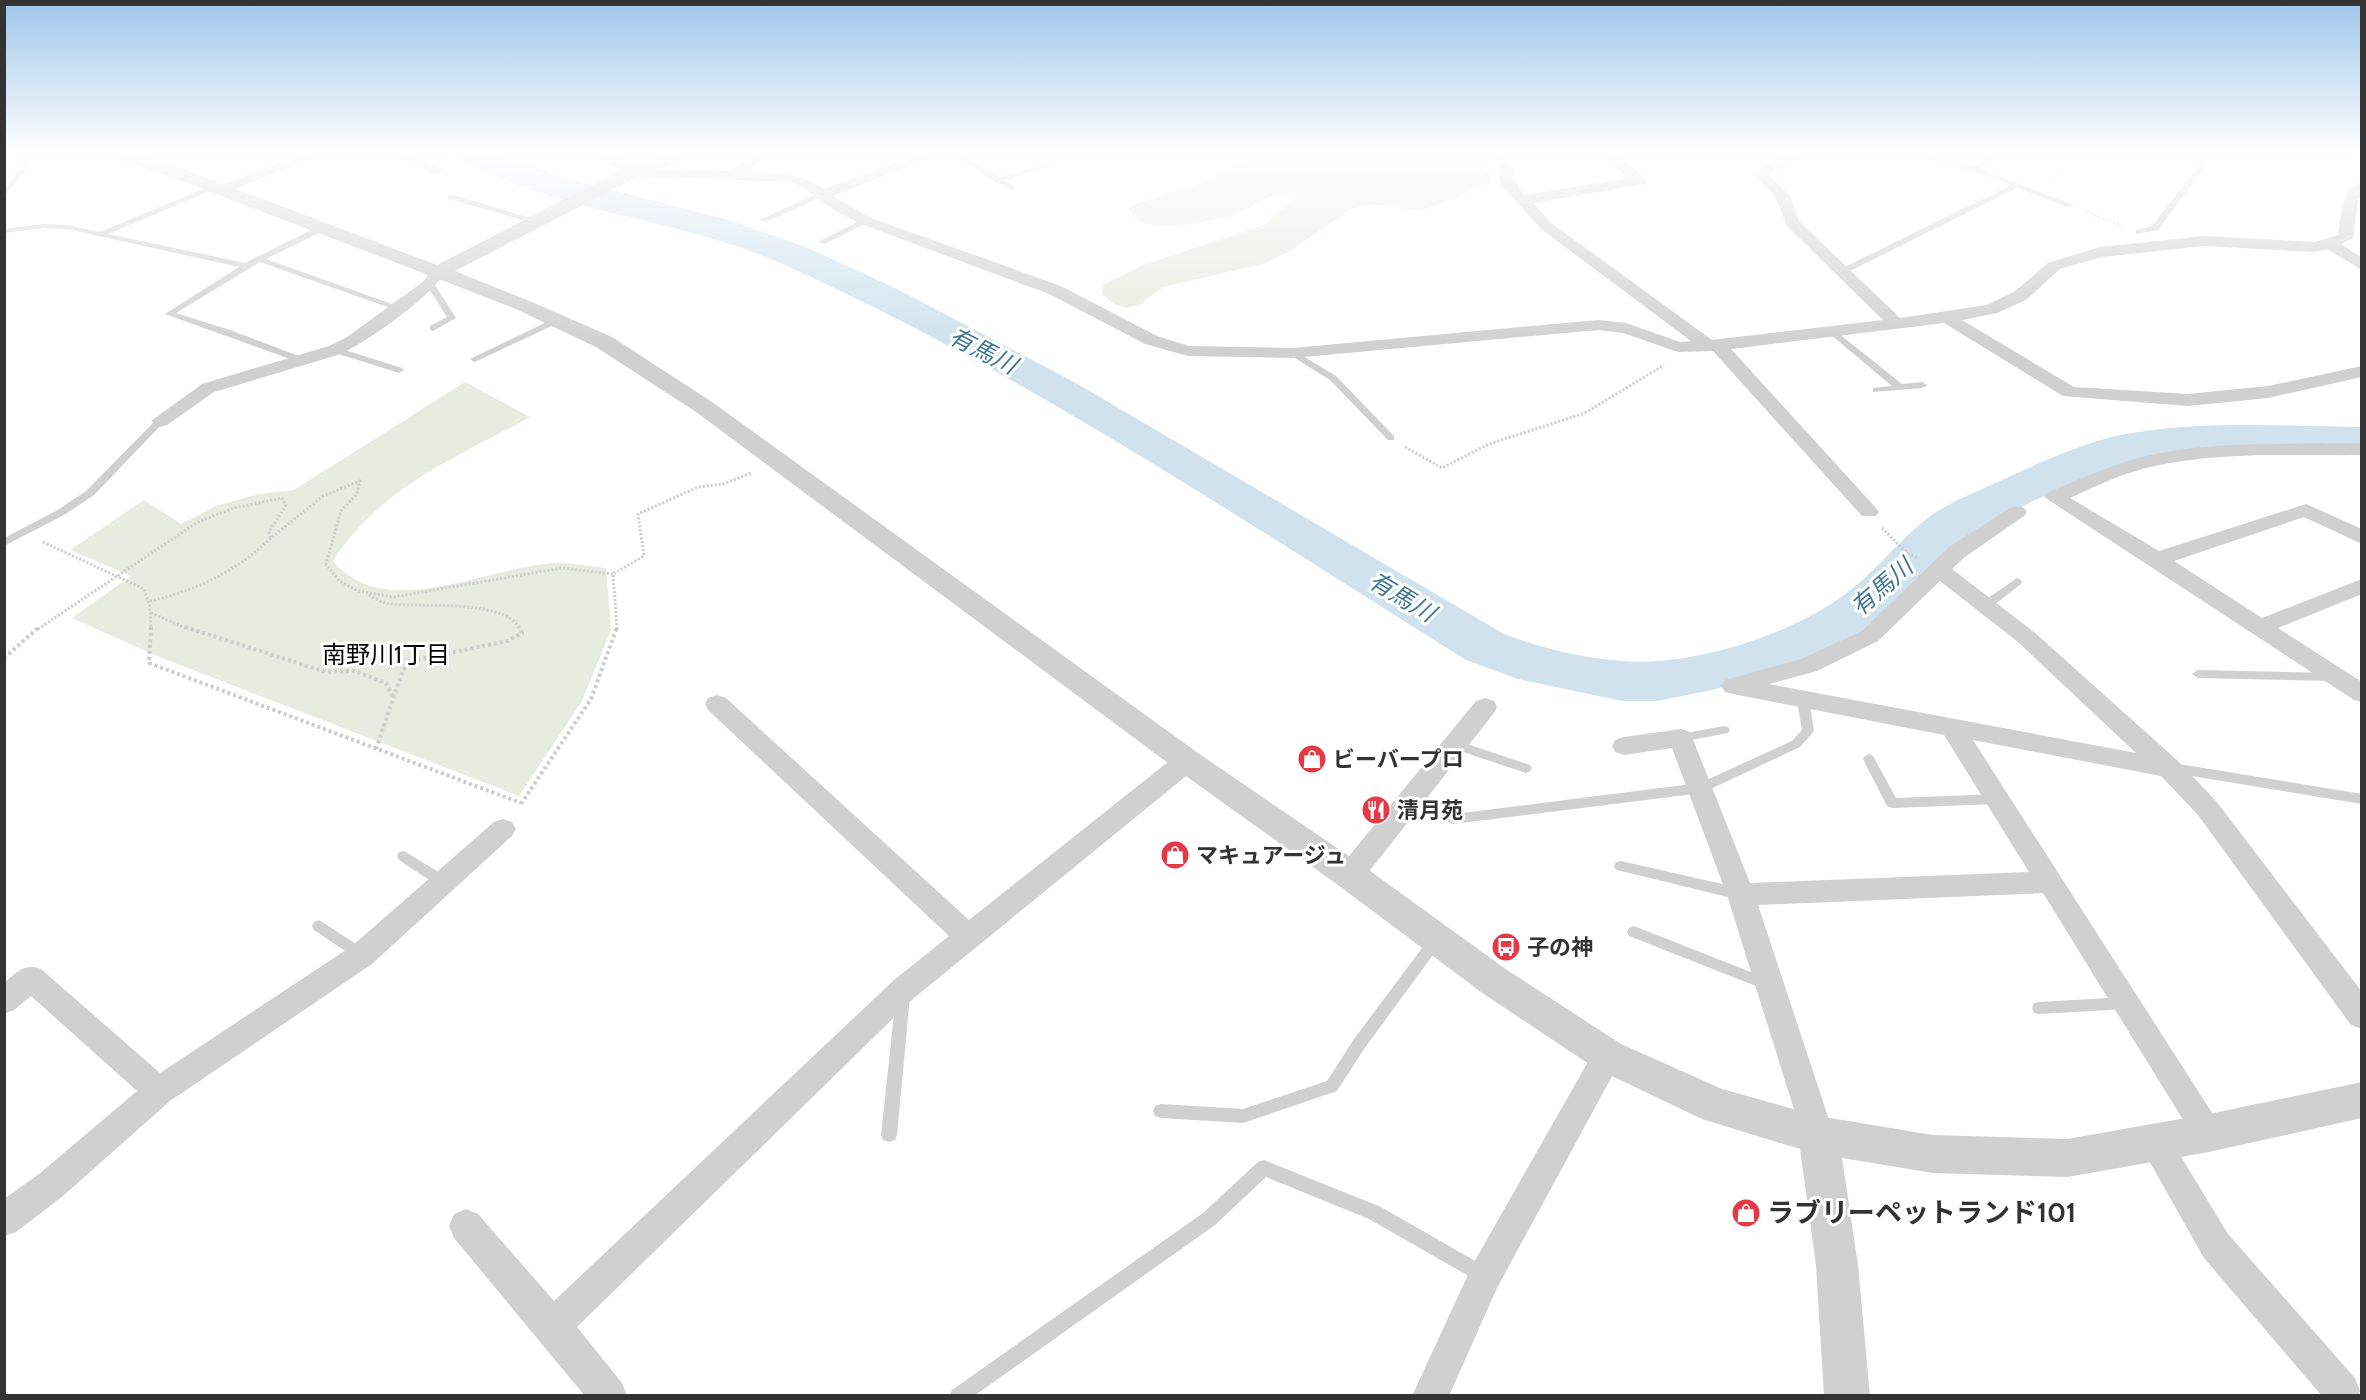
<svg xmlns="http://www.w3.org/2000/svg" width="2366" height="1400" font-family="Cabin,'Noto Sans JP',sans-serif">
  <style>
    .green { fill: #e6ecdf }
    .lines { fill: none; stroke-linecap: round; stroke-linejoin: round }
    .river { fill: #cfe2ee; fill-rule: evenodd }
    .path-far2 { stroke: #cdcdcd; stroke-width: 2; stroke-dasharray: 2 2; stroke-linecap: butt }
    .path-far1 { stroke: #cdcdcd; stroke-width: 3; stroke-dasharray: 2 2; stroke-linecap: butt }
    .path { stroke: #cdcdcd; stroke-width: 4; stroke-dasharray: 3 3; stroke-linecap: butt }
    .service { fill: #d0d0d0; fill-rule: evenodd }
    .minor { fill: #d0d0d0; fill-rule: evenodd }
    .tertiary { fill: #d0d0d0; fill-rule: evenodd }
    .labels { text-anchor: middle; stroke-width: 6; stroke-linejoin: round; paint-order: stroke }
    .poi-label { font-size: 22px; font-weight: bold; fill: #333; stroke: #fff; text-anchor: start }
    .water-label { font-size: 24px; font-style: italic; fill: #3f7597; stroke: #fff }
    .neighbourhood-label { font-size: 24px; fill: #000; stroke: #fff }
    .near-poi-label { font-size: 27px; font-weight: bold; fill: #333; stroke: #fff; text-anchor: start }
  </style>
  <rect width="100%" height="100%" fill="#fff"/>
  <g class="green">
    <path d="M 1280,151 L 1485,151 L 1492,157 L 1483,168 L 1491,174 L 1492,179 L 1488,184 L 1472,188 L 1462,196 L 1420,211 L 1374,204 L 1351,209 L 1290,251 L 1263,264 L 1163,287 L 1139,305 L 1125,308 L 1112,303 L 1102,294 L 1103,285 L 1143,265 L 1264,225 L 1296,198 C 1272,187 1256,207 1236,214 C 1214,221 1154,234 1136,218 C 1132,215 1130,210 1128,206 L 1200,184 L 1234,165 Z"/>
    <path d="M 465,382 L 530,417 C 456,458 380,487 333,561 C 386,624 487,566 556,563 C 572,563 590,566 606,568 L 611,630 L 582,701 L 519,796 L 157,656 L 72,618 L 131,576 L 70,550 L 144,500 L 181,524 L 216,506 L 260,494 L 294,490 Z"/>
  </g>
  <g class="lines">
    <path class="river" d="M 450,151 L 494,151 L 558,176 L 725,219 L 806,247 L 897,289 L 1074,382 L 1504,634 C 1541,648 1582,658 1621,661 C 1691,667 1788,636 1844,595 C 1876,572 1901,537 1933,514 C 1953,501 1978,491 2000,481 C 2031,466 2088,441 2121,435 C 2200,420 2281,426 2362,427 L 2362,455 L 2196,453 L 2130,462 L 2035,500 L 1968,536 L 1884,618 L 1852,642 L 1806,663 L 1712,690 L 1657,701 L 1622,701 L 1518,679 L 1466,660 C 1243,521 1021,370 780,263 C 701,228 615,218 534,191 C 507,182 481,170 455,158 Z"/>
    <g class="path-far2">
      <polyline points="1729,151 1744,162"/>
      <polyline points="2051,180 2077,151"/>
      <polyline points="2087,212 2122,226"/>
    </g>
    <g class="path-far1">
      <polyline points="1405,447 1442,468 1489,444 1585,413 1664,365"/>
      <polyline points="1882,528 1905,551 1917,558"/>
      <polyline points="43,542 144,589 150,607 151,629"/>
      <path d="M 369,595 C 374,598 380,602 386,603 C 418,609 503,597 520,629"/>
      <path d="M 150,601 C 198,590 235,572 271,538"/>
      <polyline points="151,613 188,629"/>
      <polyline points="38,629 198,522 234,508 282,498 286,505 269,532 271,538 323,496 360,481 357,494 341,511 326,564 339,581 358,591 394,597 562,568 613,574"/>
      <polyline points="617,629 613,574 644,556 638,514 698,487 723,484 751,473"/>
    </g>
    <g class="path">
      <polyline points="151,627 149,663 521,803"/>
      <polyline points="185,627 326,672 354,671 386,683 393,697"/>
      <polyline points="4,658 39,627"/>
      <polyline points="376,749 403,670 412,661 507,641 522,633 519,627"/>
      <polyline points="521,804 591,699 617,627"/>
    </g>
    <g class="service">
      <polygon points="34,151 41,151 4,197 4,189"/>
      <polygon points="154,151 163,151 144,163 137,161"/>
      <polygon points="949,151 957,151 999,177 1050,163 1054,165 1004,180 1015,186 1015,190 1012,190 994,182"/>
      <polygon points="1904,151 1916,151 1975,167 1989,151 1996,151 1981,169 2074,205 2067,207 2017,188 1852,270 1836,272 1836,268 1847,266 2011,185 1974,172"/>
      <polygon points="2210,151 2217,151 2158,230 2136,234 2136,230 2152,226"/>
      <polygon points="212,185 215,185 215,189 108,234 245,263 317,227 323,227 323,231 266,259 403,308 396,310 260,262 176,313 230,330 304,358 305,360 301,363 165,314 239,267 67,229 43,228 4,233 4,229 43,224 67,225 100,232"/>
      <polygon points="819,193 826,195 766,222 759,220"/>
      <polygon points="448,195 454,195 541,221 534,223 448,199"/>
      <polygon points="863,219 870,221 825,244 818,242"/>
      <polygon points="427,282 433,282 456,318 433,331 430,330 430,326 447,317 426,284"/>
      <polygon points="557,317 560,318 560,322 477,361 474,362 470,359"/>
      <polygon points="1833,329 1902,384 1922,382 1927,385 1922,388 1873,392 1873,388 1892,386 1830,334 1830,330"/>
      <polygon points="335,347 402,368 404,370 399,373 396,372 332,352 331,350"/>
      <polygon points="1293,350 1336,376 1394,436 1394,440 1388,440 1330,380 1290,355 1290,351"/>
      <polygon points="160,418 165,421 163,423 94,495 64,515 4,546 4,538 56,511 86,491 157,419"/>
      <polygon points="2017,578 2021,580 2022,582 2021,584 1989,609 1981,609 1979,606 1981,603"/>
      <polygon points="2198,670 2334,673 2340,677 2334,681 2198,678 2192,674"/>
      <polygon points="1803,696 1809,700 1814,731 1800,747 1702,793 1453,824 1404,805 1403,802 1404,799 1409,797 1454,814 1700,783 1792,741 1802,730 1797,700"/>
      <polygon points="1724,726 1728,727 1730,730 1728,733 1681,742 1677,741 1675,738 1677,735 1681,734"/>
      <polygon points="1455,740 1530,765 1532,768 1530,771 1526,773 1451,748 1449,745 1451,742"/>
      <polygon points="1869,754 1873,756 1896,798 1997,794 2002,796 2003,799 2002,802 1997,804 1892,808 1887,806 1863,759 1865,756"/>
      <polygon points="2173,763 2362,794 2362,804 2173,773 2169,771 2167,768 2169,765"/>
      <polygon points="404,851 450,879 452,883 450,887 445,889 440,887 399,860 397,856 399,852"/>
      <polygon points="1621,861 1740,888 1745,890 1747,894 1745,898 1740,900 1621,871 1616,870 1614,866 1616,862"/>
      <polygon points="319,920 367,951 369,955 367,959 362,961 357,959 314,930 312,926 314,922"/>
      <polygon points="1634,926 1771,980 1773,984 1771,988 1766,990 1629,936 1627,932 1629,928"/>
      <polygon points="1436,934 1441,936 1443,940 1441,944 1364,1049 1337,1091 1243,1123 1161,1118 1155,1116 1153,1111 1155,1106 1161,1104 1243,1109 1327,1081 1354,1039 1431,936"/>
      <polygon points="903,990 908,992 910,996 897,1135 895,1140 889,1142 883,1140 881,1135 896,996 898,992"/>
      <polygon points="2126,997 2131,998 2133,1003 2131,1008 2126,1009 2039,1014 2034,1013 2032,1008 2034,1003 2039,1002"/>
      <polygon points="1264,1160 1381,1207 1491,1270 1494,1276 1491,1282 1485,1285 1479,1282 1369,1219 1266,1177 1215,1225 974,1396 949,1396 952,1390 1203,1213 1258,1162"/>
    </g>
    <g class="minor">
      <polygon points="311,151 331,151 225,193 215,193 213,190 215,187"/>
      <polygon points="384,151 404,151 446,171 444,174 434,174"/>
      <path d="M 757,151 L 773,151 L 747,172 C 775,173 801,172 824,189 L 927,151 L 948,151 L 833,196 L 871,218 L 1061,286 L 1157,336 L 1189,346 L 1293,348 L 1598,320 L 1626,323 L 1680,342 L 1691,341 L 1541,229 L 1501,185 L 1497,160 L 1491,151 L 1505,151 C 1517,169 1509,178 1525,195 L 1628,178 L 1598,151 L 1614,151 L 1645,178 L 1647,181 L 1645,184 L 1640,185 L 1533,203 L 1551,223 L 1712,340 L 1883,320 L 1787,226 L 1776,198 L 1752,173 L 1789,151 L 1804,151 L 1797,160 L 1768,174 L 1790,196 L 1799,221 L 1900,318 L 1986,305 L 2014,292 L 2048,263 L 2100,247 L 2204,236 L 2315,242 L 2338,235 C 2341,218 2341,188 2362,182 L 2362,196 L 2358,200 L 2353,238 L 2341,244 L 2362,258 L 2362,270 L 2327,249 L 2316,252 L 2204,246 L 2102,257 L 2060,269 L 2026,300 L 1997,313 L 1962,320 L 2074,387 L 2188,394 L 2268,386 L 2362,366 L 2362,377 L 2268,398 L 2188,406 L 2063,396 L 1944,323 L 1731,349 L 1876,508 L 1879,512 L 1876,516 L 1862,516 L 1713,351 L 1678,352 L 1623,333 L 1598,330 L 1293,358 L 1188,356 L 1145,344 L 1049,294 L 861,224 L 835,211 L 803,187 L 789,182 L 633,176 L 626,172 L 633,168 L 730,171 Z"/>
      <polygon points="2347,151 2362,151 2362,157 2349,154"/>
      <path d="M 438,267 L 446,272 C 427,300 372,338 341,354 L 214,392 L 167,425 L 160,427 L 151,421 L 202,384 L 329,346 L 347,337 L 424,281 L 432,269 Z"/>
      <path d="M 2362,443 L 2362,455 C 2293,456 2223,451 2155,466 C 2125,472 2098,485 2070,498 L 2159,551 L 2306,504 L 2362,529 L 2362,544 L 2304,517 L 2174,561 L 2262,618 L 2362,579 L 2362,594 L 2278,628 L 2362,682 L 2362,702 L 2354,700 L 2044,497 L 2047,493 C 2082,478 2117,462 2155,454 C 2222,440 2293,445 2362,443 Z"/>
      <path d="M 2017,506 L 2024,508 L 2027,512 L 2024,516 L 1965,557 L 1952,569 L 2034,632 L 2178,761 L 2216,801 L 2362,992 L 2362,1029 L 2351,1025 L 2198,815 L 2161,776 L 1973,740 L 2225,1133 L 2220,1144 L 2209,1148 L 2198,1144 L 2043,893 L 1758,905 L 1834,1135 L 1829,1146 L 1818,1150 L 1807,1146 L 1802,1135 L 1727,895 L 1672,748 L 1624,755 L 1615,752 L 1612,746 L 1615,740 L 1624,737 L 1681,729 L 1690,732 L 1750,883 L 2029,872 L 1944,735 L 1733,694 L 1725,692 L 1721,686 L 1725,680 L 1801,659 L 1862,631 L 1949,547 L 2010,508 ZM 1940,581 L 2018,642 L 2136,753 L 1769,684 L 1817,671 L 1878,641 Z"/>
      <polygon points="717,695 726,698 969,920 1178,754 1187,752 1196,754 1200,761 1196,768 914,998 577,1327 622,1383 627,1396 585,1396 454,1238 449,1226 454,1214 466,1209 478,1214 554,1301 894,980 949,936 708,710 705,704 708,698"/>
      <polygon points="1485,698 1494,701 1497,707 1494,713 1360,883 1350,886 1340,883 1336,875 1340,867 1476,701"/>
      <path d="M 503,819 L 512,822 L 516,829 L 512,836 L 372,964 L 170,1101 L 63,1196 L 16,1232 L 4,1236 L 4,1199 L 39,1174 L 137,1091 L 31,996 L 14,1010 L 4,1014 L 4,983 C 17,972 25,963 41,969 L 160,1073 L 352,946 L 494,822 Z"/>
      <polygon points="1608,1042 1619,1046 1623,1056 1497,1288 1449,1396 1412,1396 1473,1264 1597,1046"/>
      <polygon points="2155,1128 2166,1132 2228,1234 2355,1378 2360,1391 2358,1396 2322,1396 2204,1258 2139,1143 2144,1132"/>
    </g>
    <polygon class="tertiary" points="100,151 127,151 186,170 437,265 620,171 592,151 613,151 635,165 671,151 697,151 694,155 639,176 455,271 532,302 612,337 712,402 1198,753 1362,865 1507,970 1621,1044 1722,1089 1818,1116 1933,1135 2067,1139 2209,1114 2362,1082 2362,1118 2209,1152 2067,1177 1933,1173 1842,1158 1858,1265 1870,1396 1824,1396 1816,1265 1800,1149 1702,1119 1595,1068 1481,992 1338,885 1176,769 696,412 596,347 518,310 431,276 174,178 103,155"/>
  </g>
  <linearGradient id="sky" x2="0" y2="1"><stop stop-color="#9ec6ea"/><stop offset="0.44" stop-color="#fff"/><stop offset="1" stop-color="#fff" stop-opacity="0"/></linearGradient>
  <rect width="2366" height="347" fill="url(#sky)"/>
  <defs>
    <g id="shop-disc" transform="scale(1.5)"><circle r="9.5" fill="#e63946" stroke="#fff"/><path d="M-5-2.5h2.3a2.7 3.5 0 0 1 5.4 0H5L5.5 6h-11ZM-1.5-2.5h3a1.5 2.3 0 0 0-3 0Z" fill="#fff"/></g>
    <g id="restaurant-disc" transform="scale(1.5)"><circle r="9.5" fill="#e63946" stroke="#fff"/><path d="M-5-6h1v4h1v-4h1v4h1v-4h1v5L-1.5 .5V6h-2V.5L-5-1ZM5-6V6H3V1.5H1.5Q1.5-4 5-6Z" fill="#fff"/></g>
    <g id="bus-disc" transform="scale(1.5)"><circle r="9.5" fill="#e63946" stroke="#fff"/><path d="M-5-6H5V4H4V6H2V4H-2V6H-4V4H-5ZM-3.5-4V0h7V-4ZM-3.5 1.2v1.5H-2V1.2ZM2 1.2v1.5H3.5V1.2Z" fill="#fff"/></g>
  </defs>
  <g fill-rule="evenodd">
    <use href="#shop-disc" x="1312" y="759"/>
    <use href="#restaurant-disc" x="1376" y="810"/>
    <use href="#shop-disc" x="1175" y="855"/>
    <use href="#bus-disc" x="1506" y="947"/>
    <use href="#shop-disc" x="1746" y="1213"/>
  </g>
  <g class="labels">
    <g class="poi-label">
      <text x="1333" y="767">ビーバープロ</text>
      <text x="1397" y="818">清月苑</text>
      <text x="1196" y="863">マキュアージュ</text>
      <text x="1527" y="955">子の神</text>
    </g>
    <g class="water-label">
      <text transform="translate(983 351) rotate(27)" y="8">有馬川</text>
      <text transform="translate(1882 587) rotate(-41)" y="8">有馬川</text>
      <text transform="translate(1402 597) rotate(31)" y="8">有馬川</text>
    </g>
    <g class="neighbourhood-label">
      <text x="386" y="663">南野川1丁目</text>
    </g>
    <g class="near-poi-label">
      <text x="1767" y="1222">ラブリーペットランド101</text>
    </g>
  </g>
  <rect width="2366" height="1400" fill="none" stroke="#333333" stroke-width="12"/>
</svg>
